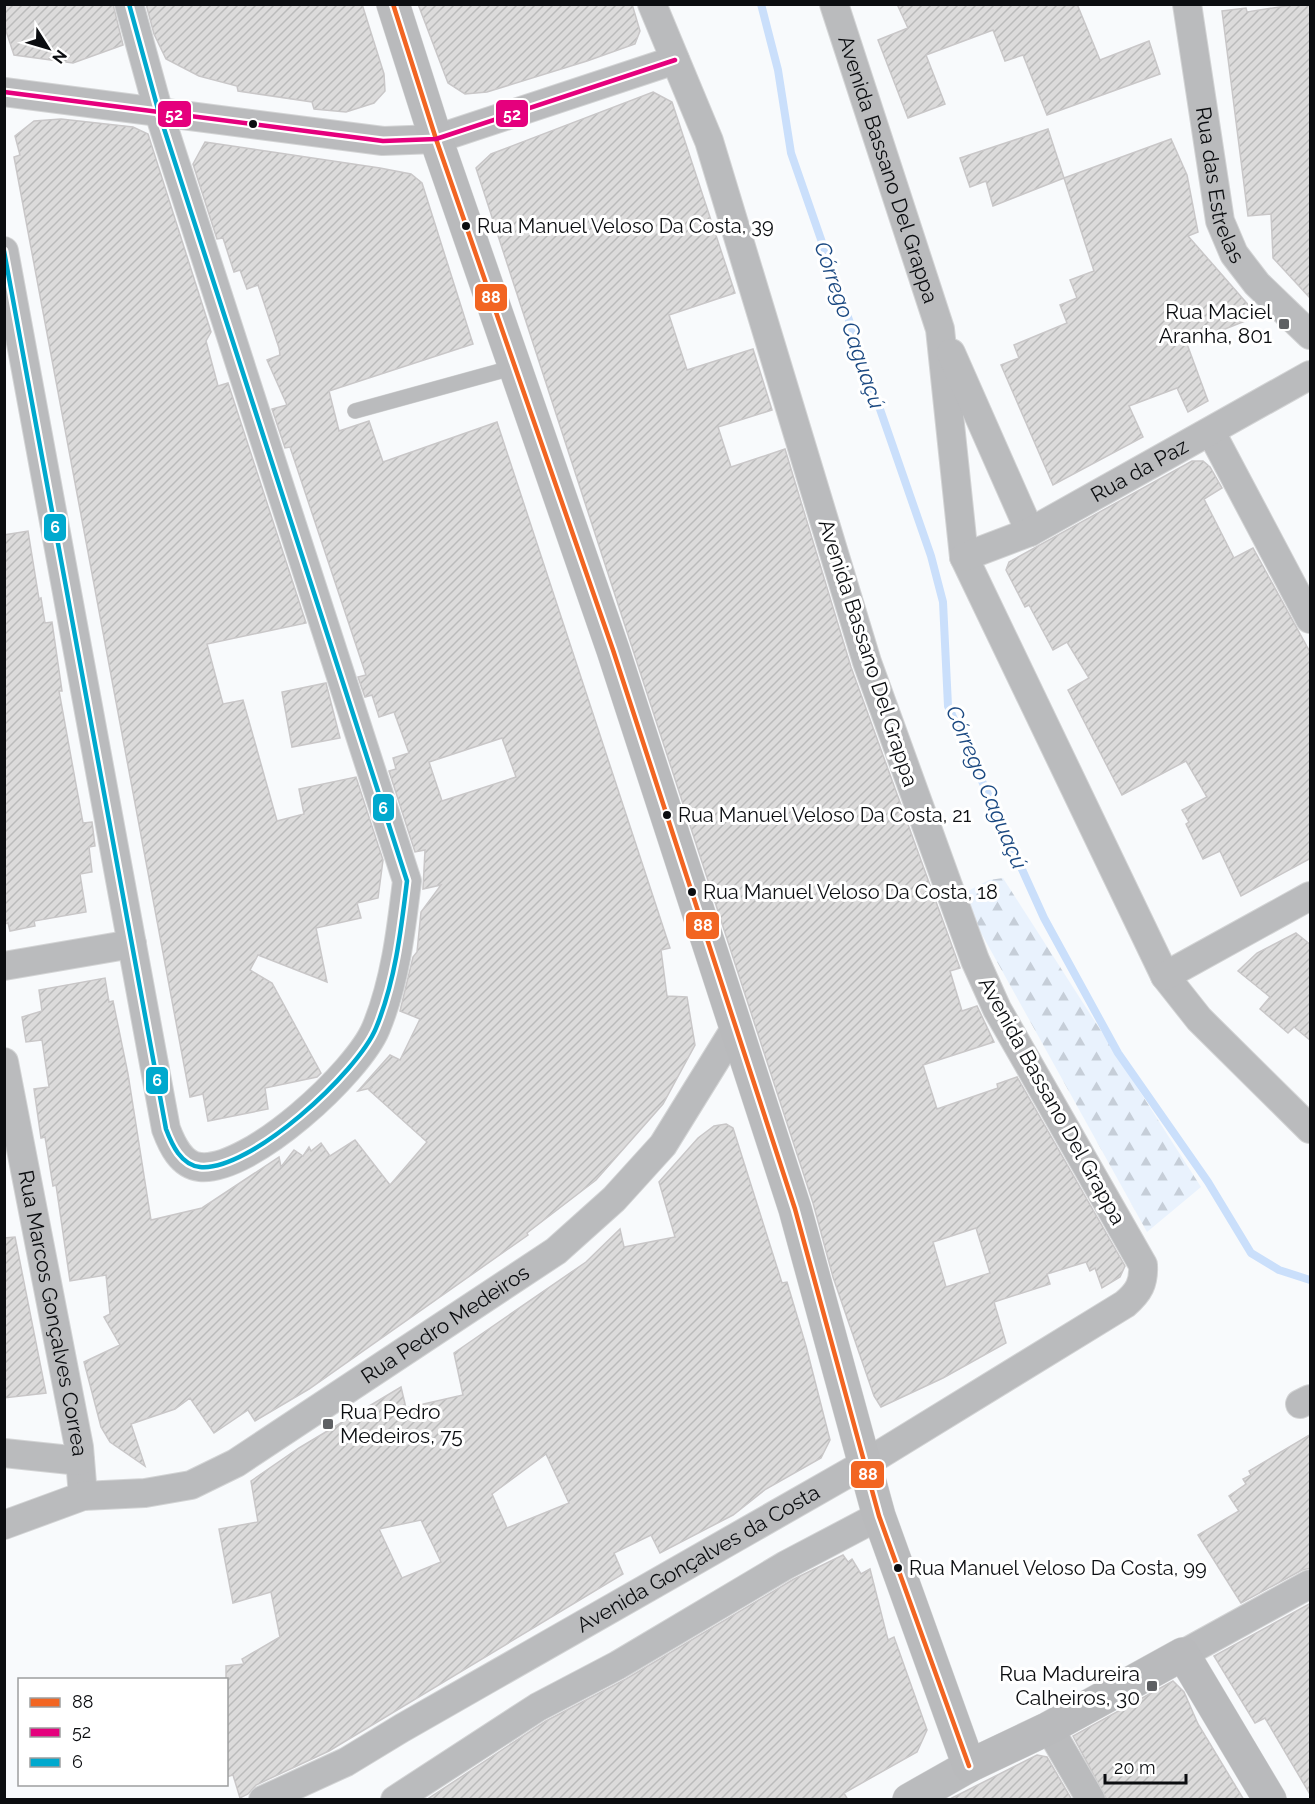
<svg xmlns="http://www.w3.org/2000/svg" width="1315" height="1804" font-family="Raleway,sans-serif">
  <style>
    .forest { fill: url(#forest-firs) }
    .lines { fill: none; stroke-linecap: round; stroke-linejoin: round }
    .stream { stroke: #cadffb; stroke-width: 8 }
    .building { fill: url(#building-hatch); stroke: #c9c7c8; stroke-width: 1.5; fill-rule: evenodd }
    .service-casing { stroke: #d3d4d5; stroke-width: 16 }
    .minor-casing { stroke: #d3d4d5; stroke-width: 30 }
    .tertiary-casing { stroke: #d3d4d5; stroke-width: 34 }
    .secondary-casing { stroke: #d3d4d5; stroke-width: 34 }
    .service { stroke: #babbbd; stroke-width: 15 }
    .minor { stroke: #babbbd; stroke-width: 28 }
    .tertiary { stroke: #babbbd; stroke-width: 33 }
    .secondary { stroke: #b9babc; stroke-width: 33 }
    .bus-1-casing { stroke: #fff; stroke-width: 9 }
    .bus-2-casing { stroke: #fff; stroke-width: 9 }
    .bus-3-casing { stroke: #fff; stroke-width: 9 }
    .bus-1 { stroke: #f26522; stroke-width: 4.5 }
    .bus-2 { stroke: #e5007d; stroke-width: 4.5 }
    .bus-3 { stroke: #00a9ce; stroke-width: 4.5 }
    .bus-dot { fill: #0b0d10; stroke: #fff; stroke-width: 2 }
    .poi-dot { fill: #5e6063; stroke: #fff; stroke-width: 2 }
    .labels { text-anchor: middle; stroke-width: 6; stroke-linejoin: round; paint-order: stroke }
    .bus-label { font-size: 20px; fill: #0b0d10; stroke: #fff; text-anchor: start }
    .street-label { font-size: 21px; fill: #0b0d10; stroke: #fff }
    .poi-label { font-size: 21px; fill: #0b0d10; stroke: #fff; text-anchor: end }
    .water-label { font-size: 22px; font-style: italic; fill: #1a4881; stroke: #fff }
    .line-badge { stroke: #fff; stroke-width: 2 }
    .badge-label { font-size: 16px; text-anchor: middle; font-weight: bold; fill: #fff }
  </style>
  <defs>
    <pattern id="forest-firs" width="22" height="20" patternUnits="userSpaceOnUse" patternTransform="scale(1.5)"><rect width="22" height="20" fill="#e9f2fd"/><path d="M5 1l3.5 6h-7zM16 11l3.5 6h-7z" fill="#c6ced8"/></pattern>
    <pattern id="building-hatch" width="6" height="6" patternUnits="userSpaceOnUse" patternTransform="scale(1.5)"><rect width="6" height="6" fill="#dcdbdb"/><path d="M-1 1l2-2M0 6l6-6M5 7l2-2" fill="none" stroke="#bbb"/></pattern>
  </defs>
  <rect width="100%" height="100%" fill="#f8fafc"/>
  <polygon class="forest" points="1003,878 1201,1187 1147,1232 960,895 989,880"/>
  <g class="lines">
    <polyline class="stream" points="761,4 778,70 791,153 931,556 943,602 948,706 1044,918 1118,1053 1208,1182 1251,1253 1279,1270 1310,1280"/>
  </g>
  <g class="building">
    <polygon points="4,4 113,4 123,45 73,63 14,55 4,25"/>
    <polygon points="146,4 362,4 384,74 385,91 374,103 346,112 314,109 312,102 238,91 237,86 199,76 166,59 154,34"/>
    <polygon points="418,4 632,4 640,31 635,44 587,61 487,92 465,94 448,83"/>
    <polygon points="897,4 1077,4 1100,60 1149,41 1160,74 1047,115 1023,55 1005,61 993,30 926,55 945,104 908,118 878,40 908,28"/>
    <polygon points="1298,4 1311,4 1311,299 1273,258 1271,214 1248,216 1222,11 1246,8 1247,12"/>
    <path d="M 653,92 L 672,102 L 735,293 L 669,315 L 687,370 L 753,349 L 772,410 L 718,427 L 731,467 L 785,449 L 851,667 L 960,968 L 950,971 L 962,1011 L 977,1006 L 994,1042 L 923,1065 L 937,1109 L 998,1088 L 997,1084 L 1017,1077 L 1125,1266 L 1120,1277 L 1102,1288 L 1095,1268 L 1090,1271 L 1086,1262 L 1047,1274 L 1050,1284 L 994,1302 L 1006,1343 L 943,1378 L 881,1407 L 874,1396 L 833,1277 L 813,1203 L 476,168 L 491,154 ZM 976,1228 L 990,1273 L 946,1287 L 933,1242 Z"/>
    <polygon points="61,119 133,127 148,134 211,332 206,341 218,386 228,383 306,623 207,644 223,704 243,700 277,821 304,814 299,789 356,777 383,860 378,898 357,903 361,918 316,928 327,982 258,955 250,970 272,983 321,1073 317,1077 265,1088 268,1109 208,1121 203,1094 190,1097 14,157 20,155 15,136 34,121"/>
    <polygon points="1048,129 1064,178 1171,139 1187,175 1198,232 1188,236 1258,316 1187,344 1208,401 1188,412 1177,388 1129,406 1143,437 1053,485 1001,365 1019,358 1014,345 1067,323 1060,305 1077,298 1070,280 1094,271 1064,178 993,206 986,181 970,187 960,158"/>
    <path d="M 205,142 L 380,168 L 411,174 L 422,183 L 473,344 L 329,391 L 339,431 L 369,421 L 383,462 L 497,422 L 670,948 L 661,950 L 667,996 L 687,997 L 695,1045 L 663,1104 L 596,1180 L 527,1233 L 528,1235 L 309,1389 L 255,1421 L 248,1410 L 214,1433 L 190,1398 L 175,1409 L 131,1424 L 145,1466 L 110,1442 L 101,1427 L 84,1362 L 120,1345 L 104,1317 L 110,1314 L 106,1275 L 70,1281 L 56,1185 L 53,1186 L 45,1137 L 41,1138 L 34,1089 L 49,1087 L 42,1040 L 26,1042 L 22,1017 L 42,1011 L 39,990 L 105,978 L 109,1002 L 113,1001 L 128,1074 L 151,1220 L 202,1208 L 279,1157 L 281,1167 L 294,1150 L 303,1156 L 309,1147 L 311,1151 L 321,1143 L 330,1156 L 355,1140 L 390,1185 L 427,1142 L 369,1090 L 371,1088 L 358,1091 L 390,1055 L 400,1060 L 420,1019 L 400,1011 L 413,957 L 417,952 L 421,912 L 441,885 L 423,889 L 425,850 L 415,852 L 389,771 L 396,769 L 393,758 L 409,753 L 394,712 L 379,717 L 372,695 L 365,697 L 358,677 L 366,675 L 290,447 L 285,448 L 272,409 L 287,405 L 267,360 L 280,355 L 279,348 L 258,285 L 247,289 L 240,270 L 234,272 L 223,238 L 217,239 L 193,164 ZM 502,738 L 516,777 L 442,801 L 429,762 Z"/>
    <polygon points="1192,461 1203,461 1210,467 1222,488 1204,499 1234,558 1253,548 1311,654 1311,858 1241,896 1220,851 1203,859 1186,824 1189,822 1182,810 1207,797 1186,761 1122,795 1068,690 1089,678 1067,642 1053,650 1029,605 1025,607 1006,570 1009,562"/>
    <polygon points="28,531 39,599 41,598 45,623 52,622 62,691 59,691 83,823 92,822 95,846 89,847 92,872 80,874 86,912 34,921 35,926 10,931 8,923 4,924 4,535"/>
    <polygon points="326,683 340,738 292,747 282,692"/>
    <polygon points="1296,933 1311,945 1311,1041 1294,1027 1288,1033 1260,1009 1270,997 1238,971 1257,953"/>
    <path d="M 726,1124 L 733,1128 L 782,1283 L 787,1282 L 806,1346 L 830,1440 L 821,1458 L 766,1489 L 733,1515 L 660,1553 L 651,1535 L 614,1553 L 623,1574 L 329,1751 L 256,1785 L 248,1794 L 240,1798 L 233,1775 L 226,1777 L 226,1666 L 244,1664 L 242,1659 L 280,1637 L 271,1592 L 233,1603 L 219,1529 L 258,1522 L 251,1481 L 299,1448 L 401,1387 L 406,1408 L 463,1395 L 454,1353 L 586,1262 L 620,1229 L 624,1247 L 675,1237 L 659,1182 L 698,1138 L 714,1126 ZM 546,1454 L 569,1503 L 507,1528 L 492,1494 ZM 421,1520 L 441,1562 L 402,1578 L 379,1529 Z"/>
    <polygon points="15,1237 46,1393 4,1398 4,1238"/>
    <polygon points="1311,1434 1311,1568 1302,1570 1241,1603 1198,1535 1239,1511 1229,1496 1246,1484 1243,1479 1251,1475 1249,1471"/>
    <polygon points="843,1555 848,1562 852,1559 861,1574 870,1569 888,1640 894,1637 927,1730 917,1752 844,1793 848,1800 426,1800 546,1721 626,1679 794,1579"/>
    <polygon points="1311,1603 1311,1796 1265,1718 1255,1723 1214,1656"/>
    <polygon points="1173,1681 1184,1692 1198,1724 1244,1800 1107,1800 1073,1736"/>
    <polygon points="1037,1755 1047,1757 1072,1800 948,1800"/>
  </g>
  <g class="lines">
    <g class="service-casing">
      <polyline id="service" points="355,411 515,367"/>
    </g>
    <g class="minor-casing">
      <g id="minor">
        <path id="s1" d="M 834,4 L 940,329 L 964,557 L 1165,976 L 1199,1019 L 1310,1129"/>
        <path id="s2" d="M 1187,4 L 1220,221 L 1234,254 L 1257,284 L 1310,335"/>
        <polyline points="4,92 383,141 436,139 675,60"/>
        <path d="M 4,251 L 166,1129 C 172,1145 181,1165 200,1167 C 250,1172 358,1072 376,1028 C 395,982 401,931 407,881 L 159,113 L 129,4"/>
        <polyline points="951,353 1030,532"/>
        <polyline points="1211,432 1310,619"/>
        <path id="s3" d="M 964,557 L 1030,532 L 1310,375"/>
        <polyline points="4,966 132,944"/>
        <polyline points="1165,976 1310,896"/>
        <path id="s4" d="M 4,1062 L 79,1447 L 83,1496"/>
        <polyline points="1300,1404 1310,1399"/>
        <polyline points="4,1453 80,1461"/>
        <path id="s5" d="M 4,1525 L 83,1496 L 145,1493 L 191,1485 L 236,1463 L 556,1251 L 614,1199 L 663,1145 L 736,1027"/>
        <polyline points="1183,1654 1310,1584"/>
        <polyline points="1049,1728 1091,1800"/>
        <path id="s6" d="M 263,1800 L 346,1762 L 402,1728 L 866,1463 L 1125,1304 C 1139,1292 1144,1283 1143,1265 L 997,1009 L 975,960 L 867,662 L 709,141 L 652,4"/>
        <polyline points="395,1800 538,1707 618,1665 786,1565 879,1516"/>
      </g>
    </g>
    <g class="tertiary-casing">
      <polyline id="tertiary" points="909,1800 969,1766"/>
    </g>
    <g class="secondary-casing">
      <polyline id="secondary" points="393,4 436,139 613,650 795,1209 879,1516 969,1766 1049,1728 1183,1654 1270,1800"/>
    </g>
    <use href="#service" class="service"/>
    <use href="#minor" class="minor"/>
    <use href="#tertiary" class="tertiary"/>
    <use href="#secondary" class="secondary"/>
    <g class="bus-1-casing">
      <polyline id="bus-1" points="393,4 436,139 613,650 795,1209 879,1516 969,1766"/>
    </g>
    <g class="bus-2-casing">
      <polyline id="bus-2" points="4,92 383,141 436,139 675,60"/>
    </g>
    <g class="bus-3-casing">
      <path id="bus-3" d="M 4,251 L 166,1129 C 172,1145 181,1165 200,1167 C 250,1172 358,1072 376,1028 C 395,982 401,931 407,881 L 159,113 L 129,4"/>
    </g>
    <use href="#bus-1" class="bus-1"/>
    <use href="#bus-2" class="bus-2"/>
    <use href="#bus-3" class="bus-3"/>
  </g>
  <g class="bus-dot">
    <circle cx="253" cy="124" r="5"/>
    <circle cx="466" cy="226" r="5"/>
    <circle cx="667" cy="815" r="5"/>
    <circle cx="692" cy="892" r="5"/>
    <circle cx="898" cy="1568" r="5"/>
  </g>
  <g class="poi-dot">
    <rect x="1278" y="318" width="12" height="12" rx="3"/>
    <rect x="322" y="1418" width="12" height="12" rx="3"/>
    <rect x="1146" y="1680" width="12" height="12" rx="3"/>
  </g>
  <g class="labels">
    <g class="bus-label">
      <text x="477" y="233">Rua Manuel Veloso Da Costa, 39</text>
      <text x="678" y="822">Rua Manuel Veloso Da Costa, 21</text>
      <text x="703" y="899">Rua Manuel Veloso Da Costa, 18</text>
      <text x="909" y="1575">Rua Manuel Veloso Da Costa, 99</text>
    </g>
    <g class="street-label">
      <text dy="7" stroke="none"><textPath href="#s1" startOffset="174">Avenida Bassano Del Grappa</textPath></text>
      <text dy="7" stroke="none"><textPath href="#s2" startOffset="184">Rua das Estrelas</textPath></text>
      <text dy="7" stroke="none"><textPath href="#s3" startOffset="196">Rua da Paz</textPath></text>
      <text transform="translate(868 653) rotate(72)" y="7">Avenida Bassano Del Grappa</text>
      <text transform="translate(1052 1101) rotate(61)" y="7">Avenida Bassano Del Grappa</text>
      <text dy="7" stroke="none"><textPath href="#s4" startOffset="256">Rua Marcos Gonçalves Correa</textPath></text>
      <text dy="7" stroke="none"><textPath href="#s5" startOffset="494">Rua Pedro Medeiros</textPath></text>
      <text dy="7" stroke="none"><textPath href="#s6" startOffset="498">Avenida Gonçalves da Costa</textPath></text>
    </g>
    <g class="poi-label">
      <text x="1272" y="319">Rua Maciel<tspan x="1272" dy="24">Aranha, 801</tspan></text>
      <text x="340" y="1419" text-anchor="start">Rua Pedro<tspan x="340" dy="24">Medeiros, 75</tspan></text>
      <text x="1140" y="1681">Rua Madureira<tspan x="1140" dy="24">Calheiros, 30</tspan></text>
    </g>
    <g class="water-label">
      <text transform="translate(850 325) rotate(71)" y="8">Córrego Caguaçú</text>
      <text transform="translate(987 787) rotate(67)" y="8">Córrego Caguaçú</text>
    </g>
  </g>
  <g class="line-badge">
    <rect x="495" y="99" width="34" height="29" rx="6" fill="#e5007d"/>
    <rect x="157" y="100" width="35" height="28" rx="6" fill="#e5007d"/>
    <rect x="474" y="283" width="34" height="29" rx="6" fill="#f26522"/>
    <rect x="43" y="513" width="24" height="29" rx="6" fill="#00a9ce"/>
    <rect x="372" y="793" width="23" height="29" rx="6" fill="#00a9ce"/>
    <rect x="685" y="911" width="35" height="29" rx="6" fill="#f26522"/>
    <rect x="145" y="1066" width="24" height="29" rx="6" fill="#00a9ce"/>
    <rect x="850" y="1460" width="35" height="29" rx="6" fill="#f26522"/>
  </g>
  <g class="badge-label">
    <text x="512" y="120">52</text>
    <text x="174" y="120">52</text>
    <text x="491" y="303">88</text>
    <text x="55" y="533">6</text>
    <text x="383" y="814">6</text>
    <text x="703" y="931">88</text>
    <text x="157" y="1086">6</text>
    <text x="868" y="1480">88</text>
  </g>
  <rect width="1315" height="1804" fill="none" stroke="#0b0d10" stroke-width="12"/>
  <rect x="18" y="1678" width="210" height="108" fill="#ffffff" stroke="#9d9e9f" stroke-width="1.5"/>
  <rect x="30" y="1698" width="30" height="9" fill="#f26522" stroke="#9d9e9f" stroke-width="1.5"/>
  <text x="72" y="1708" font-size="18" fill="#0b0d10">88</text>
  <rect x="30" y="1728" width="30" height="9" fill="#e5007d" stroke="#9d9e9f" stroke-width="1.5"/>
  <text x="72" y="1738" font-size="18" fill="#0b0d10">52</text>
  <rect x="30" y="1758" width="30" height="9" fill="#00a9ce" stroke="#9d9e9f" stroke-width="1.5"/>
  <text x="72" y="1768" font-size="18" fill="#0b0d10">6</text>
  <g transform="translate(48 48) rotate(127)" stroke="#ffffff" stroke-width="4.5" paint-order="stroke">
  <path d="M0-4.5L10 22L0 15L-10 22Z" fill="#0b0d10"/>
  <text y="-9" font-size="16" font-weight="bold" text-anchor="middle" fill="#0b0d10">N</text>
  </g>
  <path d="M1105 1774v9h81v-9" fill="none" stroke="#0b0d10" stroke-width="3"/>
  <text x="1114" y="1774" font-size="18" fill="#0b0d10" stroke="#ffffff" stroke-width="4.5" paint-order="stroke">20 m</text>
</svg>
